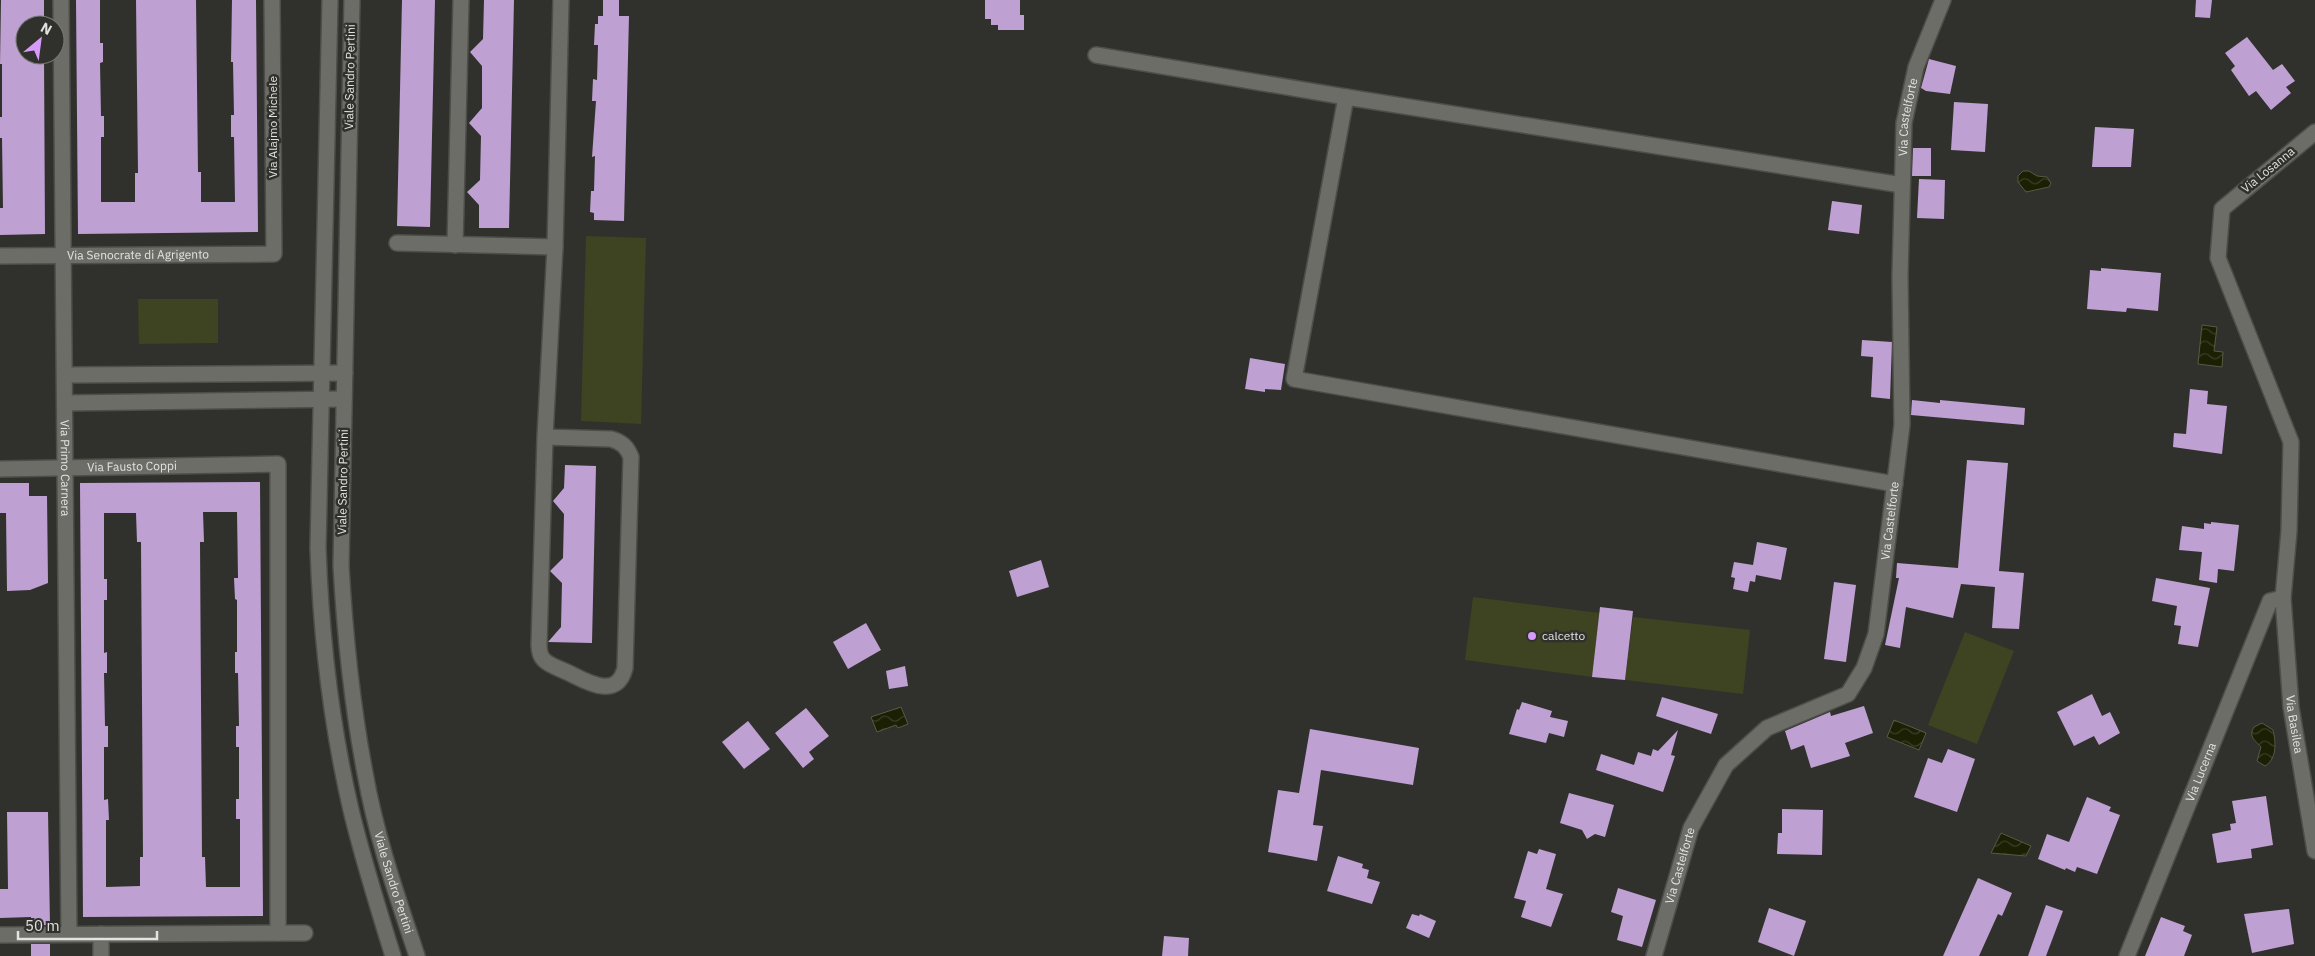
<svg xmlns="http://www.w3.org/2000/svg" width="2315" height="956" font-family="'IBM Plex Sans',sans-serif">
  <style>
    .garden { fill: #3e4322 }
    .water { fill: url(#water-waves); stroke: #575a45 }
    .building { fill: #bfa0d2; fill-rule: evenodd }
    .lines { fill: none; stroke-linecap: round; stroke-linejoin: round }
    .minor-casing { stroke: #4d4e49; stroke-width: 18 }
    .minor { stroke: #6c6d67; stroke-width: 15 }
    .poi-dot { fill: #d69bfa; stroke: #30312c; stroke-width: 2 }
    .labels { text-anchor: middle; stroke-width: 5; stroke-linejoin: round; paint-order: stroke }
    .street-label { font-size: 12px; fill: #e2e3e0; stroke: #30312c }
    .poi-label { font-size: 12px; fill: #e2e3e0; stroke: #30312c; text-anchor: start }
  </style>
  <defs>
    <pattern id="water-waves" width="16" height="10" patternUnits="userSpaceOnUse" patternTransform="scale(1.25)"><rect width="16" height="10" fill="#1b1f03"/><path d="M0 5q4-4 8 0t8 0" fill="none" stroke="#3c3f27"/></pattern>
  </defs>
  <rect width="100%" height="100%" fill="#30312c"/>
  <g class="garden">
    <polygon points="586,236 646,238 641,424 581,421"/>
    <polygon points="138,299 218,299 218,343 139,344"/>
    <polygon points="1473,597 1600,613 1592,677 1465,660"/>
    <polygon points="1633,617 1750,630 1743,694 1625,680"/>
    <polygon points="1965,632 2014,651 1977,744 1928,725"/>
  </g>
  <g class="water">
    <polygon points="2023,171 2029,171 2037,176 2047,177 2051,183 2049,187 2026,192 2018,182 2018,176"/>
    <polygon points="2202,325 2217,327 2214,351 2223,352 2222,367 2198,364"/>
    <polygon points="901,707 908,724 898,728 896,725 877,732 871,717"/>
    <polygon points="1894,720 1926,733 1919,750 1887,737"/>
    <path d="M 2262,723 L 2273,730 C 2276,742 2277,759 2265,766 L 2257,761 L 2261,747 C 2255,740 2248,737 2254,727 Z"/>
    <polygon points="2001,833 2031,846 2026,856 1991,853"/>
  </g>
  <g class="building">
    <polygon points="1,0 44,0 44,25 25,25 25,55 44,55 45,234 0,235 0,208 3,208 2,138 0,138 0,117 2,117 2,64 0,64"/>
    <polygon points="76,0 100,0 100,43 103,43 103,62 100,63 101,116 104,116 104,137 101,137 101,202 135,202 135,173 138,173 136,0 196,0 198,172 201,172 201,202 235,202 234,137 231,137 231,115 234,115 233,62 231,62 232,0 256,0 258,232 78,234"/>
    <polygon points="402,0 435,0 430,227 397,226"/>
    <polygon points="484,0 514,0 509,228 479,228 479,205 467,192 480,180 481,136 469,123 482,108 482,66 470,52 483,39"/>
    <polygon points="603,0 619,0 619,16 629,16 624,221 594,220 594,213 590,212 591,191 594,191 595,156 592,157 596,101 592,101 593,79 597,80 598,45 594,45 595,24 598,24 598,16 603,16"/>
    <polygon points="985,0 1020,0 1020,15 1024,15 1024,30 998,30 998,25 991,25 991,19 985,19"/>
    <polygon points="2196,0 2212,0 2210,18 2195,17"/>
    <polygon points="2247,37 2273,70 2282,64 2295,81 2286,87 2291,93 2271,110 2256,91 2249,96 2231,70 2235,66 2225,53"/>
    <polygon points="1929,59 1956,66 1950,94 1926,91 1921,88"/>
    <polygon points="1954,102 1988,104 1985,152 1951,150"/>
    <polygon points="2095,127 2134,129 2131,167 2092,167"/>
    <polygon points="1913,148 1931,148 1931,176 1912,176"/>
    <polygon points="1919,179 1945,180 1944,219 1917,218"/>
    <polygon points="1832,201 1862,205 1859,234 1828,230"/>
    <polygon points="2101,268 2161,273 2158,311 2127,308 2126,312 2087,309 2090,270 2101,271"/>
    <polygon points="1862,340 1892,342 1890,399 1871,397 1873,357 1861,356"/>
    <polygon points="1250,358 1285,364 1281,390 1265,389 1265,392 1245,389"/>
    <polygon points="2190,389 2208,391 2207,404 2227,406 2222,454 2173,447 2174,433 2186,434"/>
    <polygon points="1912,400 1940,403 1940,400 2025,408 2024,425 1911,415"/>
    <polygon points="1967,460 2008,463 1999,571 2024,573 2019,629 1992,628 1995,587 1961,584 1953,618 1906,607 1900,648 1885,645 1899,578 1896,578 1897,563 1958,568"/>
    <polygon points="565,465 596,466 592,643 548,642 561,627 562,583 550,571 563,558 564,514 553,501 564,488"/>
    <path d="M 260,482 L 263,916 L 83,917 L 80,483 ZM 203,512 L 237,512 L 238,578 L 234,578 L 235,599 L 237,600 L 237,652 L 235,652 L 235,673 L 238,673 L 239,726 L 236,726 L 236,747 L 239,747 L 239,799 L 236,799 L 236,819 L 240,819 L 240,887 L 206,887 L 205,857 L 202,857 L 200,542 L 204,542 ZM 104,513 L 136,513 L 137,542 L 141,542 L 143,857 L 140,857 L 140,886 L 106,887 L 106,820 L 109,820 L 108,799 L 104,800 L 104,747 L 108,747 L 108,726 L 105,726 L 104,673 L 107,673 L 107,652 L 104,653 L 104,600 L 107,600 L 107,579 L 104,579 Z"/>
    <polygon points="0,483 29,483 29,496 47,496 48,583 30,590 7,591 6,513 0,513"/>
    <polygon points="2211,522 2239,525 2234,571 2218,569 2217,583 2199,580 2202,552 2179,550 2182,526 2204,529 2204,523 2211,524"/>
    <polygon points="1757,542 1787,548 1781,580 1756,575 1755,582 1750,581 1748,592 1733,589 1735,578 1731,577 1734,562 1753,565"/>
    <polygon points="1041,560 1049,587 1017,597 1009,571"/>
    <polygon points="2156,578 2210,588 2198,647 2178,644 2181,626 2174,625 2177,606 2152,601"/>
    <polygon points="1834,582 1856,585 1846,662 1824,659"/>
    <polygon points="1600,607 1633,611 1625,680 1592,677"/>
    <polygon points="866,623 881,650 848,669 833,642"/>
    <polygon points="905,666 908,686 889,689 886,671"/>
    <polygon points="2092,694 2102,716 2110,712 2120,733 2099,745 2094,736 2074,746 2057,712"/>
    <polygon points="1662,697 1718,714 1711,734 1656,716"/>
    <polygon points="1522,702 1552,711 1550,717 1568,721 1564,737 1549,733 1546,743 1509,734 1517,709 1519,710"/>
    <polygon points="1864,706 1873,733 1845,743 1850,756 1811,768 1804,745 1791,750 1785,731 1830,712 1831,716"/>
    <polygon points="806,708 829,736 809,752 814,759 803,768 775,733"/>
    <polygon points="748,721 770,749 744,769 722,742"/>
    <polygon points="1310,729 1419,748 1413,785 1321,770 1313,825 1323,826 1317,861 1268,852 1278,790 1299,793"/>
    <polygon points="1678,730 1671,755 1675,756 1663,792 1596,770 1601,754 1634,765 1638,752 1651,756 1653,749 1658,751"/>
    <polygon points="1948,749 1975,759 1957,812 1914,797 1928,758 1942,763"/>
    <polygon points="1569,793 1614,805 1605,837 1595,834 1587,839 1582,830 1560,823"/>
    <polygon points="2266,796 2273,845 2251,849 2252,858 2217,863 2212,834 2231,830 2230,824 2236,823 2232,801"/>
    <polygon points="2087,797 2111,807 2109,811 2120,815 2097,874 2077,867 2075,872 2066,868 2065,870 2038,859 2047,834 2069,842"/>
    <polygon points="1782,809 1823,810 1822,855 1777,854 1778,833 1782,833"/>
    <polygon points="7,812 48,812 50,925 31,925 31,917 0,918 0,889 8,889"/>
    <polygon points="1539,849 1556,854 1546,889 1563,894 1551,927 1521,917 1526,901 1514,898 1528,851 1537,854"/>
    <polygon points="1338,856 1363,864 1362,868 1369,870 1367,878 1380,882 1372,904 1327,891"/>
    <polygon points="1978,878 2012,893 2002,916 1998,914 1979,956 1943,956"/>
    <polygon points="1618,888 1656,900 1642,947 1617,940 1623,916 1611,912"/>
    <polygon points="2046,905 2063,911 2046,956 2028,956"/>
    <polygon points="1769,908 1806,921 1794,956 1758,942"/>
    <polygon points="2289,909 2294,944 2252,953 2244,914"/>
    <polygon points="1412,914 1419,916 1420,914 1436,921 1429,938 1406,928"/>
    <polygon points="2161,917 2185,926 2183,931 2192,935 2184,956 2145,956"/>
    <polygon points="1164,936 1189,938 1188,956 1162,956"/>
    <rect x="31" y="944" width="19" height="12"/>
  </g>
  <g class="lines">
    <g class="minor-casing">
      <g id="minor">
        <path id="s1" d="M 61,0 L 69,934"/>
        <path d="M 330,0 L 318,548 C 321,636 331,724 351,810 C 363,860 378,908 393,956"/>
        <path id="s2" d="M 352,0 L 341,566 C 345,636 352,705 365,773 C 376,836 397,896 417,956"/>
        <polyline points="1096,55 1346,97"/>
        <path id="s3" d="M 2315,132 L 2222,209 L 2218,258 L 2291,442 L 2289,531 L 2283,598 L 2291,707 L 2315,851"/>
        <polyline points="397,243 555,247"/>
        <polyline points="455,245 461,0"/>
        <path id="s4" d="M 0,256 L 274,254 L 272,0"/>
        <polyline points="65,375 345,373"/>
        <polyline points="66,403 344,399"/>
        <path d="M 545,437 L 611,439 C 622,442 627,447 631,457 L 625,668 C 617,700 587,682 569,673 C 561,669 550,666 544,660 C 540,656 539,650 539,645 L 545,437 L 555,247 L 561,0"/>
        <path id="s5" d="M 0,469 L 278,464 L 278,933"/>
        <polyline points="1895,484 1294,379 1346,97 1902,185"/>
        <polyline points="101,934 101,956"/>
        <polyline points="0,935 305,933"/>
        <path id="s6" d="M 1654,956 L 1691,828 L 1726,765 L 1767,728 L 1848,694 L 1864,668 L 1876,634 L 1902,425 L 1900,276 L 1904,123 L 1916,67 L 1943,0"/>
        <path id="s7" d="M 2127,956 L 2270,601 L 2283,598"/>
      </g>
    </g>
    <use href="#minor" class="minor"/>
  </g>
  <circle class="poi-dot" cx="1532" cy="636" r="5"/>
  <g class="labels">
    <g class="street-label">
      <text transform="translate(350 77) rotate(-89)" y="4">Viale Sandro Pertini</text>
      <text dy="4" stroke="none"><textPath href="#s6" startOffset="934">Via Castelforte</textPath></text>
      <text transform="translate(273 127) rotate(-90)" y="4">Via Alajmo Michele</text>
      <text transform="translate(2268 170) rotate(-39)" y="4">Via Losanna</text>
      <text dy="4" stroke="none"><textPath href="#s4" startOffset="138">Via Senocrate di Agrigento</textPath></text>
      <text dy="4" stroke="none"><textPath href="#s5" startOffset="132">Via Fausto Coppi</textPath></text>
      <text dy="4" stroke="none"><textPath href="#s1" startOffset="468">Via Primo Carnera</textPath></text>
      <text transform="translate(343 482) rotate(-89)" y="4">Viale Sandro Pertini</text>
      <text dy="4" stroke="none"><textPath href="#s6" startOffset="529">Via Castelforte</textPath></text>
      <text dy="4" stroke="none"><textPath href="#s3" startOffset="651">Via Basilea</textPath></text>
      <text dy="4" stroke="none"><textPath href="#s7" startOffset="198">Via Lucerna</textPath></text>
      <text dy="4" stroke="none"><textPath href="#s6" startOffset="94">Via Castelforte</textPath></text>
      <text dy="4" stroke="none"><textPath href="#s2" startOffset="888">Viale Sandro Pertini</textPath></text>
    </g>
    <g class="poi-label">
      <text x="1542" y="640">calcetto</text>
    </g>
  </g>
  <g transform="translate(40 40) rotate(29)"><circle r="24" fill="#30312c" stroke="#777874"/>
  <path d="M0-4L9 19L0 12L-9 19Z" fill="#d69bfa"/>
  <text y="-8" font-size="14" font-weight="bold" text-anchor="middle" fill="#e2e3e0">N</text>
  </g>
  <path d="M18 931v8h139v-8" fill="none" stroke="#e2e3e0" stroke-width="2.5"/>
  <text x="25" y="931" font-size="15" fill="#e2e3e0" stroke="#30312c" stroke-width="4" paint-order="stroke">50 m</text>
</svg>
